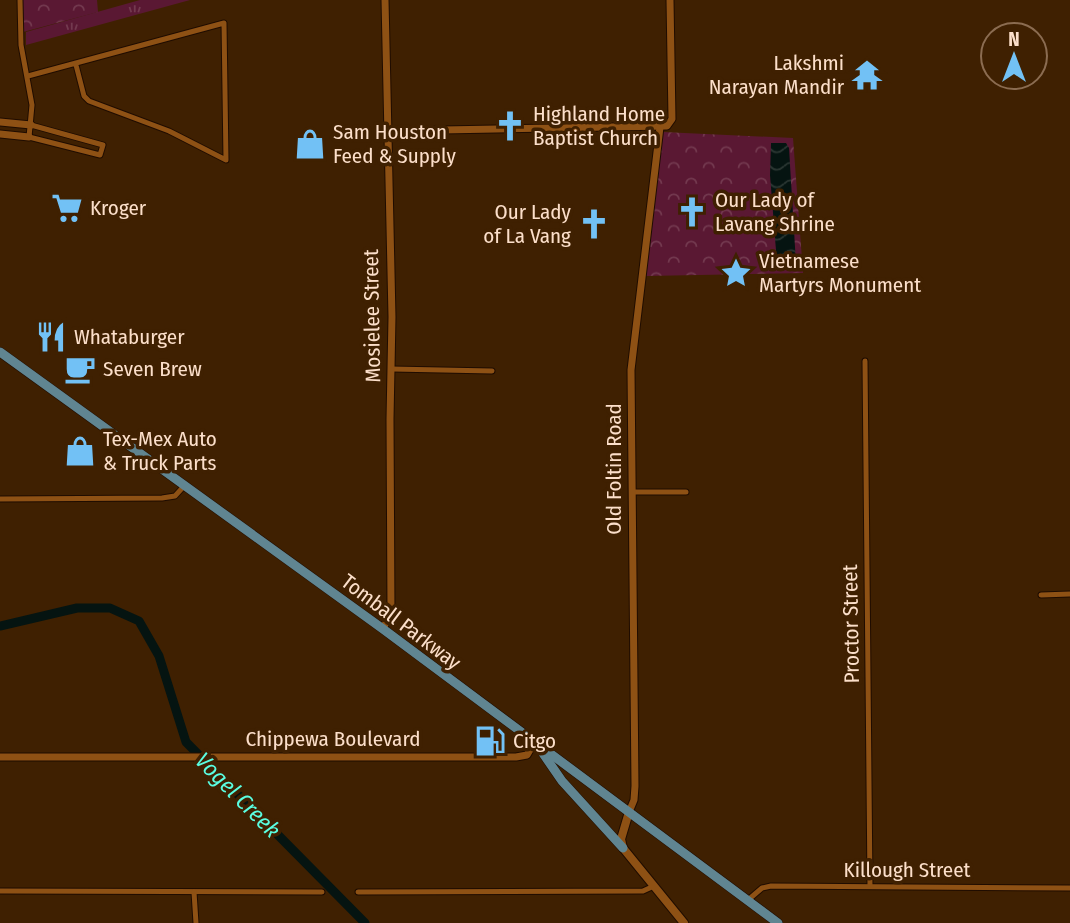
<svg xmlns="http://www.w3.org/2000/svg" width="1070" height="923" font-family="'Fira Sans Condensed',sans-serif">
  <style>
    .grass { fill: url(#grass-tufts) }
    .park { fill: url(#park-crowns) }
    .water { fill: url(#water-waves) }
    .lines { fill: none; stroke-linecap: round; stroke-linejoin: round }
    .river { stroke: #051411; stroke-width: 9 }
    .minor-casing { stroke: #1f0c00; stroke-width: 7 }
    .tertiary-casing { stroke: #1f0c00; stroke-width: 9 }
    .secondary-casing { stroke: #1f0c00; stroke-width: 10 }
    .primary-casing { stroke: #1f0c00; stroke-width: 10 }
    .minor { stroke: #8e5114; stroke-width: 5 }
    .tertiary { stroke: #8e5114; stroke-width: 7 }
    .secondary { stroke: #8e5114; stroke-width: 8 }
    .primary { stroke: #608591; stroke-width: 9 }
    .labels { text-anchor: middle; stroke-width: 7; stroke-linejoin: round; paint-order: stroke }
    .poi-label { font-size: 21px; fill: #fcdfca; stroke: #3f2001; text-anchor: start }
    .street-label { font-size: 21px; fill: #fcdfca; stroke: #3f2001 }
    .water-label { font-size: 23px; font-style: italic; fill: #5afde1; stroke: #3f2001 }
  </style>
  <defs>
    <pattern id="grass-tufts" width="24" height="20" patternUnits="userSpaceOnUse" patternTransform="scale(1.75)"><rect width="24" height="20" fill="#5a1833"/><path d="M3 7l-1-3M5 7V3M7 7l1-3M15 17l-1-3M17 17v-4M19 17l1-3" fill="none" stroke="#73394f"/></pattern>
    <pattern id="park-crowns" width="20" height="18" patternUnits="userSpaceOnUse" patternTransform="scale(1.75)"><rect width="20" height="18" fill="#5a1833"/><path d="M2 6a3 3 0 1 1 6 0M12 15a3 3 0 1 1 6 0" fill="none" stroke="#73394f"/></pattern>
    <pattern id="water-waves" width="16" height="10" patternUnits="userSpaceOnUse" patternTransform="scale(1.75)"><rect width="16" height="10" fill="#051411"/><path d="M0 5q4-4 8 0t8 0" fill="none" stroke="#2a3632"/></pattern>
  </defs>
  <rect width="100%" height="100%" fill="#3f2001"/>
  <polygon class="grass" points="140,0 190,0 26,45 26,32"/>
  <g class="park">
    <polygon points="23,0 97,0 98,12 23,32"/>
    <polygon points="663,132 793,138 803,273 646,276"/>
  </g>
  <polygon class="water" points="771,143 786,143 789,148 796,263 796,268 778,268 777,263 770,175"/>
  <g class="lines">
    <polyline class="river" points="0,626 77,608 110,608 139,621 159,656 186,742 365,923"/>
    <g class="minor-casing">
      <g id="minor">
        <polyline points="20,0 21,45 32,105 29,137 100,155 103,145 31,125"/>
        <polyline points="28,76 224,23 226,160 169,131 89,101 84,96 76,65"/>
        <polyline points="865,361 870,886"/>
        <polyline points="392,369 492,371"/>
        <polyline points="632,492 686,492"/>
        <polyline points="0,499 162,498 175,496 185,485"/>
        <polyline points="1041,595 1070,594"/>
        <polyline points="0,891 322,892"/>
        <polyline points="194,892 196,923"/>
        <polyline points="358,892 643,891 654,886"/>
        <polyline points="748,900 762,888 771,886 1070,888"/>
      </g>
    </g>
    <g class="tertiary-casing">
      <g id="tertiary">
        <polyline points="0,122 31,125"/>
        <polyline points="387,131 667,126 672,119 670,0"/>
        <polyline points="0,134 29,137"/>
        <polyline points="383,629 391,612 390,419 392,317 385,0"/>
        <polyline points="0,757 516,757 527,755 534,743"/>
        <polyline points="629,812 634,800 635,786 631,370 660,127"/>
      </g>
    </g>
    <g class="secondary-casing">
      <polyline id="secondary" points="629,812 621,839 623,848 684,923"/>
    </g>
    <g class="primary-casing">
      <g id="primary">
        <polyline points="0,352 383,629 778,923"/>
        <polyline points="542,752 562,781 623,848"/>
      </g>
    </g>
    <use href="#minor" class="minor"/>
    <use href="#tertiary" class="tertiary"/>
    <use href="#secondary" class="secondary"/>
    <use href="#primary" class="primary"/>
  </g>
  <defs>
    <g id="temple-bare" transform="scale(2.415)"><path d="M0-6L5-2H3V0L6.5 2.5H4V6H1.5V3h-3V6H-4V2.5H-6.5L-3 0V-2H-5Z" fill="#72c1f5" stroke="#3f2001" stroke-width="2.5" paint-order="stroke"/></g>
    <g id="church-bare" transform="scale(2.415)"><path d="M-1.2-6h2.4v3.5h3.3v2.4h-3.3V6h-2.4V-.1h-3.3v-2.4h3.3Z" fill="#72c1f5" stroke="#3f2001" stroke-width="2.5" paint-order="stroke"/></g>
    <g id="shop-bare" transform="scale(2.415)"><path d="M-5-2.5h2.3a2.7 3.5 0 0 1 5.4 0H5L5.5 6h-11ZM-1.5-2.5h3a1.5 2.3 0 0 0-3 0Z" fill="#72c1f5" stroke="#3f2001" stroke-width="2.5" paint-order="stroke"/></g>
    <g id="supermarket-bare" transform="scale(2.415)"><path d="M-6-5.5h2.5l.6 2H6L4.5 2H-2.5L-4.4-4H-6ZM-1.5 3.2a1.3 1.3 0 1 0 .1 0ZM3 3.2a1.3 1.3 0 1 0 .1 0Z" fill="#72c1f5" stroke="#3f2001" stroke-width="2.5" paint-order="stroke"/></g>
    <g id="sight-bare" transform="scale(2.415)"><path d="M0-6L1.8-2.2L6-1.7L2.9 1.2L3.7 5.4L0 3.3L-3.7 5.4L-2.9 1.2L-6-1.7L-1.8-2.2Z" fill="#72c1f5" stroke="#3f2001" stroke-width="2.5" paint-order="stroke"/></g>
    <g id="restaurant-bare" transform="scale(2.415)"><path d="M-5-6h1v4h1v-4h1v4h1v-4h1v5L-1.5 .5V6h-2V.5L-5-1ZM5-6V6H3V1.5H1.5Q1.5-4 5-6Z" fill="#72c1f5" stroke="#3f2001" stroke-width="2.5" paint-order="stroke"/></g>
    <g id="cafe-bare" transform="scale(2.415)"><path d="M-5.5-4.5H6V0H3Q3 3.5 0 3.5H-2.5Q-5.5 3.5-5.5 0ZM3-3.2v2h1.7v-2ZM-6 4.5H4V6H-6Z" fill="#72c1f5" stroke="#3f2001" stroke-width="2.5" paint-order="stroke"/></g>
    <g id="fuel-bare" transform="scale(2.415)"><path d="M-5.5-6h7V0h2V4h1.3V-2.5L3-4.5l.8-.8L6-3V5H2.5V1h-1V6h-7ZM-4.2-4.7v3.2H.2V-4.7Z" fill="#72c1f5" stroke="#3f2001" stroke-width="2.5" paint-order="stroke"/></g>
  </defs>
  <g fill-rule="evenodd">
    <use href="#temple-bare" x="867" y="75"/>
    <use href="#church-bare" x="510" y="126"/>
    <use href="#shop-bare" x="310" y="144"/>
    <use href="#supermarket-bare" x="67" y="208"/>
    <use href="#church-bare" x="692" y="212"/>
    <use href="#church-bare" x="594" y="224"/>
    <use href="#sight-bare" x="736" y="273"/>
    <use href="#restaurant-bare" x="51" y="337"/>
    <use href="#cafe-bare" x="80" y="369"/>
    <use href="#shop-bare" x="80" y="451"/>
    <use href="#fuel-bare" x="490" y="741"/>
  </g>
  <g class="labels">
    <g class="poi-label">
      <text x="844" y="70" text-anchor="end">Lakshmi<tspan x="844" dy="24">Narayan Mandir</tspan></text>
      <text x="533" y="121">Highland Home<tspan x="533" dy="24">Baptist Church</tspan></text>
      <text x="333" y="139">Sam Houston<tspan x="333" dy="24">Feed &amp; Supply</tspan></text>
      <text x="715" y="207">Our Lady of<tspan x="715" dy="24">Lavang Shrine</tspan></text>
      <text x="90" y="215">Kroger</text>
      <text x="571" y="219" text-anchor="end">Our Lady<tspan x="571" dy="24">of La Vang</tspan></text>
      <text x="759" y="268">Vietnamese<tspan x="759" dy="24">Martyrs Monument</tspan></text>
      <text x="74" y="344">Whataburger</text>
      <text x="103" y="376">Seven Brew</text>
      <text x="103" y="446">Tex-Mex Auto<tspan x="103" dy="24">&amp; Truck Parts</tspan></text>
      <text x="513" y="748">Citgo</text>
    </g>
    <g class="street-label">
      <text transform="translate(372 316) rotate(-91)" y="7">Mosielee Street</text>
      <text transform="translate(614 469) rotate(-90)" y="7">Old Foltin Road</text>
      <text transform="translate(401 622) rotate(37)" y="7">Tomball Parkway</text>
      <text transform="translate(851 624) rotate(-91)" y="7">Proctor Street</text>
      <text x="333" y="746">Chippewa Boulevard</text>
      <text x="907" y="877">Killough Street</text>
    </g>
    <g class="water-label">
      <text transform="translate(238 795) rotate(45)" y="8">Vogel Creek</text>
    </g>
  </g>
  <g transform="translate(1014 56)"><circle r="33" fill="#3f2001" stroke="#8b6c51" stroke-width="2"/>
  <path d="M0-5L12 26L0 18L-12 26Z" fill="#72c1f5"/>
  <text y="-10" font-size="19" font-weight="bold" text-anchor="middle" fill="#fcdfca">N</text>
  </g>
</svg>
